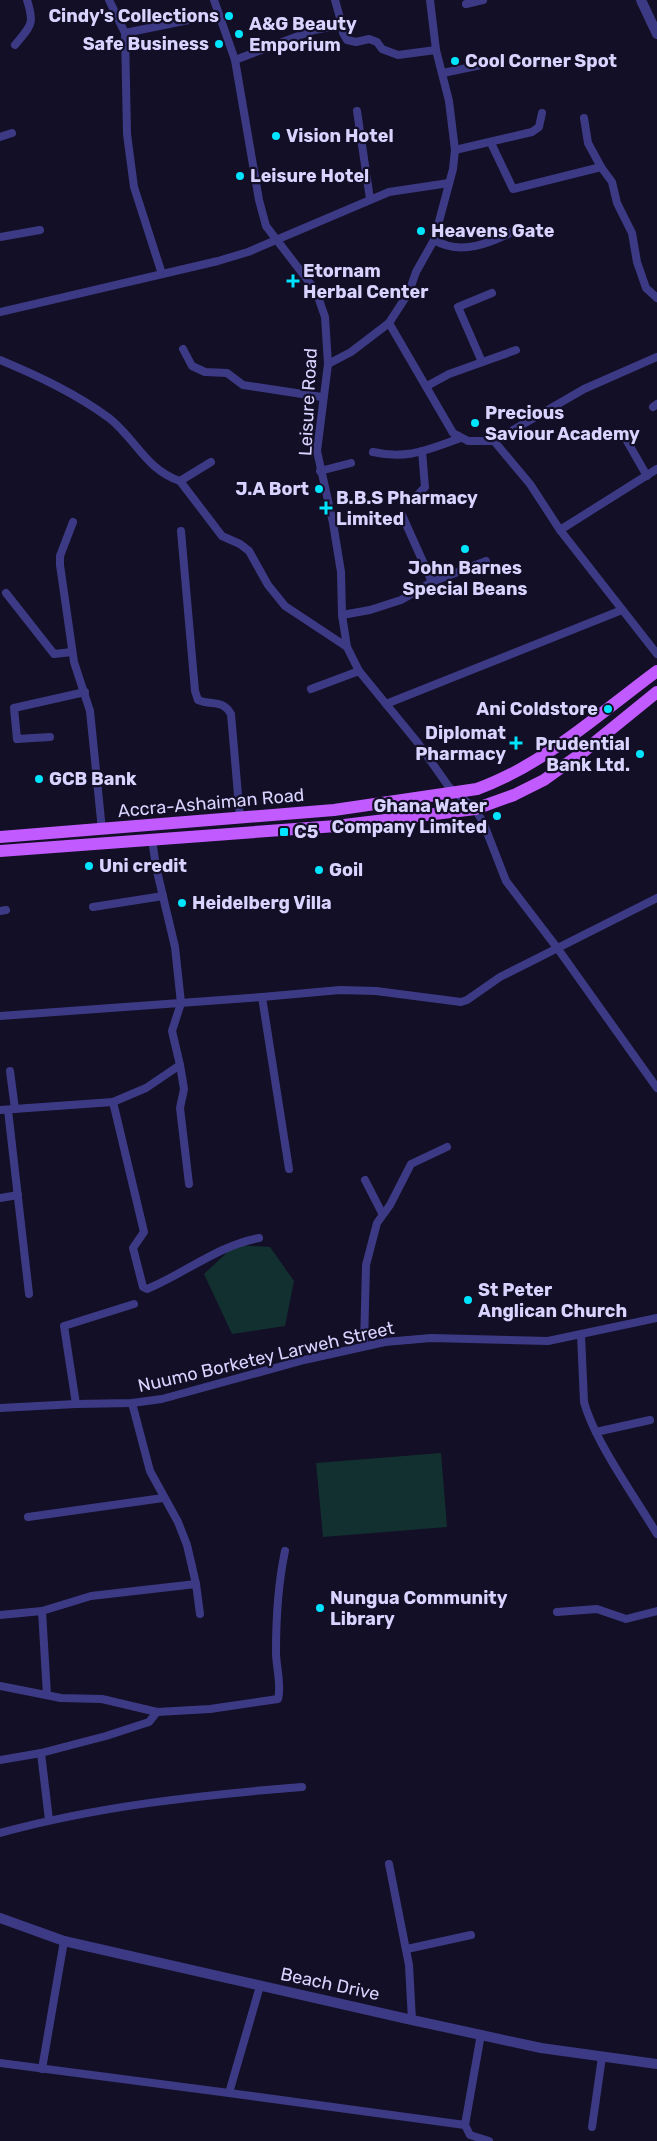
<svg xmlns="http://www.w3.org/2000/svg" width="657" height="2141" font-family="Rubik,sans-serif">
  <style>
    .green { fill: #12302f }
    .lines { fill: none; stroke-linecap: round; stroke-linejoin: round }
    .minor { stroke: #3d3a85; stroke-width: 8 }
    .tertiary { stroke: #3d3a85; stroke-width: 10 }
    .primary { stroke: #c25bff; stroke-width: 12 }
    .poi-dot { fill: #00e5ff; stroke: #130f26; stroke-width: 2 }
    .labels { text-anchor: middle; stroke-width: 4.5; stroke-linejoin: round; paint-order: stroke }
    .poi-label { font-size: 18px; font-weight: bold; fill: #d9d4ff; stroke: #130f26; text-anchor: start }
    .street-label { font-size: 18px; fill: #d9d4ff; stroke: #130f26 }
  </style>
  <rect width="100%" height="100%" fill="#130f26"/>
  <g class="green">
    <polygon points="235,1245 270,1247 294,1281 285,1326 232,1334 204,1274"/>
    <polygon points="441,1453 447,1527 323,1537 316,1463"/>
  </g>
  <g class="lines">
    <g class="minor">
      <polyline points="109,0 125,33 127,134 134,187 162,274"/>
      <polyline points="214,0 235,60 259,200 266,226 316,291 325,317 328,364 317,451 333,523 341,572 342,615 347,647 359,671 418,743 449,787 475,809 483,822 506,881 558,949 657,1088"/>
      <polyline points="335,0 342,25"/>
      <polyline points="466,4 483,0"/>
      <polyline points="125,33 218,14"/>
      <path d="M 15,45 C 31,25 35,25 27,0"/>
      <polyline points="235,60 314,30 342,25 343,33 347,40 356,42 369,39 377,42 382,49 398,55 436,50"/>
      <polyline points="443,73 481,65"/>
      <polyline points="357,111 370,199"/>
      <polyline points="584,118 588,143 601,167 612,182 617,203 632,233 637,262 646,288 657,298"/>
      <polyline points="0,137 12,133"/>
      <polyline points="491,143 513,189 601,167"/>
      <polyline points="455,150 532,132 539,127 542,113"/>
      <polyline points="0,237 40,230"/>
      <path d="M 434,240 C 461,256 491,243 516,230"/>
      <polyline points="0,312 218,261 248,252 389,192 449,183"/>
      <polyline points="389,323 453,433 468,441 494,441 584,389 657,357"/>
      <polyline points="183,349 192,366 205,372 227,373 243,385 322,397"/>
      <path d="M 0,360 C 38,376 75,393 109,418 C 135,438 146,470 180,481 L 211,462"/>
      <polyline points="482,362 458,307 492,293"/>
      <polyline points="328,364 351,352 389,323 409,292 416,272 434,240 453,169 455,150 449,101 436,50 430,0"/>
      <polyline points="427,386 449,374 516,350"/>
      <polyline points="653,407 657,404"/>
      <polyline points="623,434 647,476"/>
      <polyline points="494,441 530,484 560,530 657,469"/>
      <path d="M 373,452 C 409,460 428,449 461,438"/>
      <polyline points="320,471 351,463"/>
      <polyline points="180,481 222,536 240,544 249,551 268,585 285,606 347,647"/>
      <polyline points="415,498 425,487 422,451"/>
      <polyline points="402,515 432,582"/>
      <polyline points="73,522 60,556 60,565 74,662 90,711 102,830"/>
      <polyline points="560,530 657,654"/>
      <path d="M 181,531 L 195,691 L 198,700 C 212,706 222,699 231,714 L 240,818"/>
      <polyline points="6,593 54,654 72,652"/>
      <polyline points="342,615 370,610 401,600 432,582 486,561"/>
      <polyline points="311,689 359,671"/>
      <polyline points="386,704 622,610"/>
      <polyline points="50,737 17,739 14,708 85,692"/>
      <polyline points="93,907 163,896"/>
      <polyline points="0,911 6,910"/>
      <polyline points="262,997 340,990 376,991 461,1002 467,1000 500,977 657,898"/>
      <polyline points="0,1016 262,997 289,1169"/>
      <polyline points="180,1065 184,1089 180,1108 189,1184"/>
      <polyline points="10,1071 15,1109"/>
      <path d="M 113,1102 L 144,1232 L 133,1248 L 143,1287 L 147,1289 C 186,1273 217,1246 259,1238"/>
      <polyline points="0,1110 113,1102 146,1088 180,1065 172,1031 181,1003 175,947 156,867 152,839"/>
      <polyline points="8,1110 29,1294"/>
      <polyline points="365,1180 382,1213"/>
      <polyline points="0,1198 18,1195"/>
      <path d="M 581,1335 L 584,1402 C 595,1442 635,1497 657,1534"/>
      <polyline points="364,1346 366,1265 377,1223 390,1205 411,1164 447,1147"/>
      <polyline points="132,1403 150,1471 178,1522 187,1545 196,1584 200,1614"/>
      <polyline points="76,1404 64,1326 134,1304"/>
      <polyline points="0,1408 76,1404 132,1403 162,1399 304,1360 385,1342 431,1338 548,1341 657,1318"/>
      <polyline points="596,1432 650,1420"/>
      <polyline points="28,1517 163,1498"/>
      <polyline points="42,1611 47,1695"/>
      <polyline points="557,1612 597,1609 626,1619 657,1611"/>
      <polyline points="0,1615 42,1611 91,1596 196,1584"/>
      <path d="M 0,1686 L 61,1698 L 102,1699 L 157,1712 L 210,1709 L 278,1699 C 282,1684 276,1668 276,1652 C 276,1618 278,1584 285,1551"/>
      <polyline points="41,1753 49,1820"/>
      <polyline points="0,1760 41,1753 106,1736 149,1722 157,1712"/>
      <path d="M 0,1833 C 98,1806 201,1795 302,1787"/>
      <polyline points="389,1864 409,1965 412,2020"/>
      <polyline points="407,1949 471,1935"/>
      <polyline points="260,1986 229,2093 465,2125"/>
      <polyline points="481,2034 465,2125 470,2135 489,2141"/>
      <polyline points="0,2063 229,2093"/>
      <polyline points="42,2069 64,1941"/>
      <polyline points="592,2127 602,2057"/>
    </g>
    <g class="tertiary">
      <polyline points="641,0 657,34"/>
      <polyline points="0,1918 64,1941 412,2020 541,2048 657,2064"/>
    </g>
    <g class="primary">
      <path d="M 0,837 L 334,810 L 477,789 C 544,765 600,713 657,671"/>
      <polyline points="0,851 336,826 475,809 514,795 544,780 583,752 657,692"/>
    </g>
  </g>
  <g class="poi-dot">
    <circle cx="229" cy="16" r="5"/>
    <circle cx="239" cy="34" r="5"/>
    <circle cx="219" cy="44" r="5"/>
    <circle cx="455" cy="61" r="5"/>
    <circle cx="276" cy="136" r="5"/>
    <circle cx="240" cy="176" r="5"/>
    <circle cx="421" cy="231" r="5"/>
    <path d="M290.5 273.5h5v5h5v5h-5v5h-5v-5h-5v-5h5z"/>
    <circle cx="475" cy="423" r="5"/>
    <circle cx="319" cy="489" r="5"/>
    <path d="M323.5 500.5h5v5h5v5h-5v5h-5v-5h-5v-5h5z"/>
    <circle cx="465" cy="549" r="5"/>
    <circle cx="608" cy="709" r="5"/>
    <path d="M513.5 735.5h5v5h5v5h-5v5h-5v-5h-5v-5h5z"/>
    <circle cx="640" cy="754" r="5"/>
    <circle cx="39" cy="779" r="5"/>
    <circle cx="497" cy="816" r="5"/>
    <rect x="279" y="827" width="10" height="10" rx="2.5"/>
    <circle cx="89" cy="866" r="5"/>
    <circle cx="319" cy="870" r="5"/>
    <circle cx="182" cy="903" r="5"/>
    <circle cx="468" cy="1300" r="5"/>
    <circle cx="320" cy="1608" r="5"/>
  </g>
  <g class="labels">
    <g class="poi-label">
      <text x="219" y="22" text-anchor="end">Cindy's Collections</text>
      <text x="249" y="30">A&amp;G Beauty<tspan x="249" dy="21">Emporium</tspan></text>
      <text x="209" y="50" text-anchor="end">Safe Business</text>
      <text x="465" y="67">Cool Corner Spot</text>
      <text x="286" y="142">Vision Hotel</text>
      <text x="250" y="182">Leisure Hotel</text>
      <text x="431" y="237">Heavens Gate</text>
      <text x="303" y="277">Etornam<tspan x="303" dy="21">Herbal Center</tspan></text>
      <text x="485" y="419">Precious<tspan x="485" dy="21">Saviour Academy</tspan></text>
      <text x="309" y="495" text-anchor="end">J.A Bort</text>
      <text x="336" y="504">B.B.S Pharmacy<tspan x="336" dy="21">Limited</tspan></text>
      <text x="465" y="574" text-anchor="middle">John Barnes<tspan x="465" dy="21">Special Beans</tspan></text>
      <text x="598" y="715" text-anchor="end">Ani Coldstore</text>
      <text x="506" y="739" text-anchor="end">Diplomat<tspan x="506" dy="21">Pharmacy</tspan></text>
      <text x="630" y="750" text-anchor="end">Prudential<tspan x="630" dy="21">Bank Ltd.</tspan></text>
      <text x="49" y="785">GCB Bank</text>
      <text x="487" y="812" text-anchor="end">Ghana Water<tspan x="487" dy="21">Company Limited</tspan></text>
      <text x="294" y="838">C5</text>
      <text x="99" y="872">Uni credit</text>
      <text x="329" y="876">Goil</text>
      <text x="192" y="909">Heidelberg Villa</text>
      <text x="478" y="1296">St Peter<tspan x="478" dy="21">Anglican Church</tspan></text>
      <text x="330" y="1604">Nungua Community<tspan x="330" dy="21">Library</tspan></text>
    </g>
    <g class="street-label">
      <text transform="translate(308 402) rotate(-87)" y="6">Leisure Road</text>
      <text transform="translate(211 803) rotate(-5)" y="6">Accra-Ashaiman Road</text>
      <text transform="translate(266 1357) rotate(-13)" y="6">Nuumo Borketey Larweh Street</text>
      <text transform="translate(330 1984) rotate(12)" y="6">Beach Drive</text>
    </g>
  </g>
</svg>
